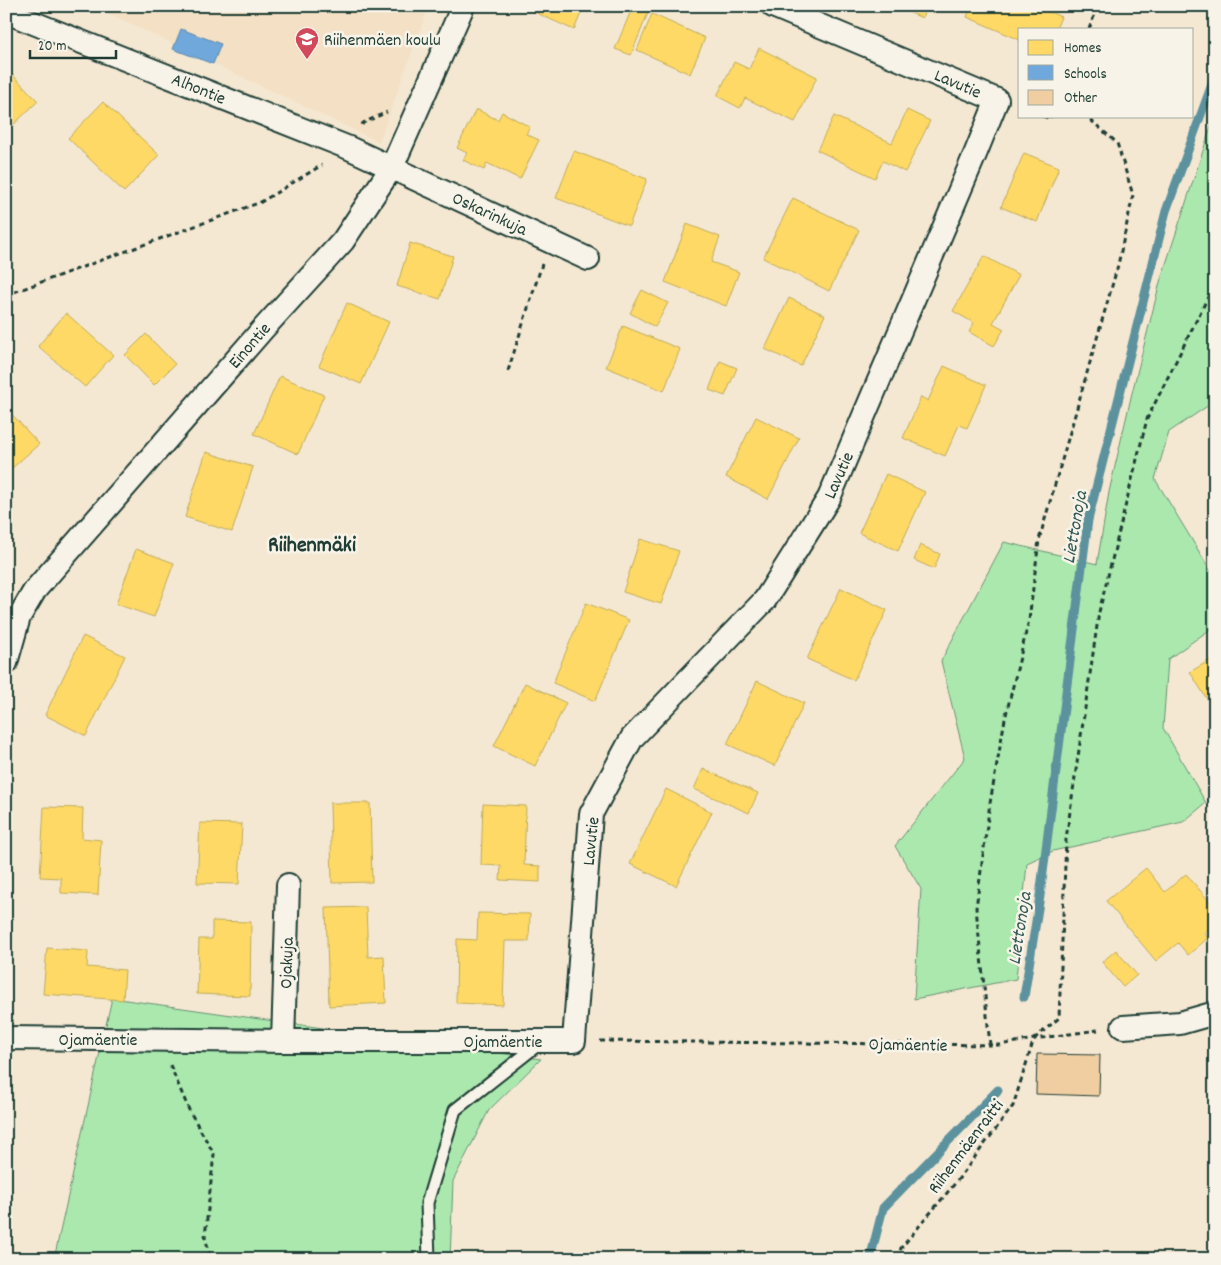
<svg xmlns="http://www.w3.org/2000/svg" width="1221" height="1265" font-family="Dekko,sans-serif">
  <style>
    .built { fill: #f4e0c4 }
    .green { fill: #abe8ae; stroke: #659271 }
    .homes { fill: #ffd966; stroke: #bcaa57 }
    .schools { fill: #6fa8dc; stroke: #5788aa }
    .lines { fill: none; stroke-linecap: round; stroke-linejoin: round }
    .stream { stroke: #5c929e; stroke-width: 9 }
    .building { fill: #f1cea2; stroke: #1f3d34 }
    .lane-casing { stroke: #1f3d34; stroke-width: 15 }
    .street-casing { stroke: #1f3d34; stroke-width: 26 }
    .path { stroke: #1f3d34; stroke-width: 3; stroke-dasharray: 5 4; stroke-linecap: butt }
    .lane { stroke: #f7f3e8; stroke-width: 11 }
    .street { stroke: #f7f3e8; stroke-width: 22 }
    .labels { text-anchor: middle; stroke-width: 5; stroke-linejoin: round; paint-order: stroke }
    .poi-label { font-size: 18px; fill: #1f3d34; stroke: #f7f3e8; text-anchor: start }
    .street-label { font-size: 18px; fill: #1f3d34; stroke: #f7f3e8 }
    .water-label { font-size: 19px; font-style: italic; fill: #335957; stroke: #f7f3e8 }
    .district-label { font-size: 22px; font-weight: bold; fill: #1f3d34; stroke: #f7f3e8 }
  </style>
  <rect width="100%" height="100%" fill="#f5e8d3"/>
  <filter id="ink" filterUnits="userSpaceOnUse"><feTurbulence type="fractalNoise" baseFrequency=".02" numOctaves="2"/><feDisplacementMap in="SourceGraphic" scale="10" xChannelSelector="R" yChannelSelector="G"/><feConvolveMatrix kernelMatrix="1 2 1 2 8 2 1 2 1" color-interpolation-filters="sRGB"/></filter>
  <g filter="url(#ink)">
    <polygon class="built" points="99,6 429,6 379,142 99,9"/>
    <g class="green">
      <polygon points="1215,114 1215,401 1169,432 1155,479 1215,578 1215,626 1168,659 1163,728 1206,803 1183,822 1053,851 1027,863 1016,979 914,999 921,889 895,846 965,758 941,661 1004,542 1097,564 1109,492 1132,393 1160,282"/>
      <polygon points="112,998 541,1059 489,1110 453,1181 450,1259 54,1259"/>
    </g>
    <g class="homes">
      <polygon points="521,6 584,6 574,30"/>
      <polygon points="633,6 648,13 631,55 615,49"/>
      <polygon points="895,6 927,6 922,18"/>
      <polygon points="971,6 1037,6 1061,17 1056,29 1020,29 1020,40 967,17"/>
      <polygon points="652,14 705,38 690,74 637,50"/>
      <polygon points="759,48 817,77 795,122 745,98 740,108 717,96 734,62 749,69"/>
      <polygon points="6,68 38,101 6,132"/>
      <polygon points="103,102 159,155 124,192 68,138"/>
      <polygon points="476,109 498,120 502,112 530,127 526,134 539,140 520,179 487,163 484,170 463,160 467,153 457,148"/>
      <polygon points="907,110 930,121 905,172 883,161 875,178 817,150 834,116 892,143"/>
      <polygon points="574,151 647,179 629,226 556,198"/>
      <polygon points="1024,153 1059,167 1037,222 1001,207"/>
      <polygon points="793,198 859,230 829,291 763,258"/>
      <polygon points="687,224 720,237 711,262 739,272 726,306 665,282"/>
      <polygon points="410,243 453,256 440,299 397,286"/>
      <polygon points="984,256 1019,275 993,323 1004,329 994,346 969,332 974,323 953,311"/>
      <polygon points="642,290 668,303 655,327 630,313"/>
      <polygon points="789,298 825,315 801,366 765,349"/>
      <polygon points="347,303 389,322 361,384 319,366"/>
      <polygon points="66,313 113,355 85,387 38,346"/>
      <polygon points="623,326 680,349 664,391 606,367"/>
      <polygon points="146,334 175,364 154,385 125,355"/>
      <polygon points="720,361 737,368 725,396 709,390"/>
      <polygon points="944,366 986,385 967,428 959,425 945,456 903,438 921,397 928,401"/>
      <polygon points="280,376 324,395 298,454 254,434"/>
      <polygon points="7,409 39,444 10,470 6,466"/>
      <polygon points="756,417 799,438 768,499 726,477"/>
      <polygon points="206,452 253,467 232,532 185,517"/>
      <polygon points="886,474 925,492 898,551 859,533"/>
      <polygon points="640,539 679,551 661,604 623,592"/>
      <polygon points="920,545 940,554 934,569 914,560"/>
      <polygon points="136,549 174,563 154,617 116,604"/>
      <polygon points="841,588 887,610 854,680 807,659"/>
      <polygon points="586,603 629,620 595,701 553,683"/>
      <polygon points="83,636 125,656 86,736 45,715"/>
      <polygon points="1215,657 1215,712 1190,672"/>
      <polygon points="757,681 804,703 775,766 727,744"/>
      <polygon points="525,683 566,703 535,766 494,746"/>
      <polygon points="703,769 758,793 749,813 694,789"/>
      <polygon points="666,789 712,812 676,886 630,864"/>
      <polygon points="330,803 370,803 372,882 332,883"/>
      <polygon points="483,804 526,806 524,865 540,866 540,882 500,880 501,866 481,865"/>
      <polygon points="44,807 83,808 82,838 101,840 98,895 61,893 61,878 40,877"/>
      <polygon points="200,823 242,824 239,884 197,883"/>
      <polygon points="1146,868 1165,892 1186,874 1215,908 1215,924 1204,933 1208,938 1188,955 1178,943 1156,961 1106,901"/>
      <polygon points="366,907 368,957 384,956 386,1003 329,1006 326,908"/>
      <polygon points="478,913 530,914 529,941 505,941 503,1005 456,1003 457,939 477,940"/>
      <polygon points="212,921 251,922 250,996 197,994 199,939 212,939"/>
      <polygon points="47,948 88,951 87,967 125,970 123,1000 43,994"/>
      <polygon points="1116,950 1137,975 1123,987 1102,962"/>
    </g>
    <polygon class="schools" points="181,29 221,44 213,64 173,49"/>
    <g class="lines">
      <g class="stream">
        <polyline points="1024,997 1040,896 1088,520 1166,211 1215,76"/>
        <polyline points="870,1259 883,1208 998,1090"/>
      </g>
    </g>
    <polygon class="building" points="1037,1054 1100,1055 1099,1096 1036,1094"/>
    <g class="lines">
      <g class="lane-casing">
        <polyline id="lane" points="429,1259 427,1203 455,1110 540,1043"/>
      </g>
      <g class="street-casing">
        <g id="street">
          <polyline points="6,12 349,148 588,259"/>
          <polyline points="6,663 19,617 35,590 263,329 343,241 392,167 463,6"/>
          <polyline points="1123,1027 1180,1023 1215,1013"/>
          <polyline points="6,1038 283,1041 574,1041 591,814 632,738 765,600 829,498 976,152 997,100 773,6"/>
          <polyline points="283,1041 288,885"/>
        </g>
      </g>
      <g class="path">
        <polyline points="1089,29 1098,6"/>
        <polyline points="1043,116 1050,119 1051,116"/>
        <polyline points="362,125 363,123 387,112"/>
        <polyline points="6,295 261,202 322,165"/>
        <polyline points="508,371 542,264"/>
        <polyline points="1034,1039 1059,1018 1066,839 1099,612 1147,419 1215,283"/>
        <polyline points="600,1041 999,1045 1034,1039 1098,1030"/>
        <polyline points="990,1045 976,908 990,803 1005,719 1029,620 1039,540 1118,265 1133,195 1117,143 1086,116"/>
        <polyline points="170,1065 189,1110 214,1154 205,1237 211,1259"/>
        <polyline points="898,1259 901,1248 957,1181 1013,1106 1034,1039"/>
      </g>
      <use href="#lane" class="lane"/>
      <use href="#street" class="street"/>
    </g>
  </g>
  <defs>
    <g id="school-pin" transform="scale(1.25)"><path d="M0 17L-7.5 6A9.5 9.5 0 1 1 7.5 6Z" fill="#d1495b" stroke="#f7f3e8"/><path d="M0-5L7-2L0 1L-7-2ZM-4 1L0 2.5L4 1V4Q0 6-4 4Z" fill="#fff"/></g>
  </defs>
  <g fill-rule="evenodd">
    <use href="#school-pin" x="307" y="39"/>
  </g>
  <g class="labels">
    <g class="poi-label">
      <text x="324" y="45">Riihenmäen koulu</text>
    </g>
    <g class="street-label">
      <text transform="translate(958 83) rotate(23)" y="6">Lavutie</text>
      <text transform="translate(199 88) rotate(22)" y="6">Alhontie</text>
      <text transform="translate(490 213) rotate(25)" y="6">Oskarinkuja</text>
      <text transform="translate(249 345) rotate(-49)" y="6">Einontie</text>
      <text transform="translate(838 475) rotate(-66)" y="6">Lavutie</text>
      <text transform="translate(590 841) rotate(-84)" y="6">Lavutie</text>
      <text transform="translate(286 963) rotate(-88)" y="6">Ojakuja</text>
      <text x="98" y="1045">Ojamäentie</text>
      <text x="503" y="1047">Ojamäentie</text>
      <text transform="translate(908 1044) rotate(1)" y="6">Ojamäentie</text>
      <text transform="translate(965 1146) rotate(-53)" y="6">Riihenmäenraitti</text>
    </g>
    <g class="water-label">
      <text transform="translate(1073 527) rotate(-80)" y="7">Liettonoja</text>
      <text transform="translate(1018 928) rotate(-81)" y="7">Liettonoja</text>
    </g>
    <g class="district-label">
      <text x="312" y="551">Riihenmäki</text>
    </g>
  </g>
  <rect width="1221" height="1265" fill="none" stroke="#f7f3e8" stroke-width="25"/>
  <rect x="12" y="12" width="1196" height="1240" fill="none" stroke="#1f3d34" stroke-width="2" filter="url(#ink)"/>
  <rect x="1018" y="28" width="175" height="90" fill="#f7f3e8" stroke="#a1aaa0"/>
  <rect x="1028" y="40" width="25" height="15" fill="#ffd966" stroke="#a1aaa0"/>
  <text x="1064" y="52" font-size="15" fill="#1f3d34">Homes</text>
  <rect x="1028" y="65" width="25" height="15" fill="#6fa8dc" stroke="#a1aaa0"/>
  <text x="1064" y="78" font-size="15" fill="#1f3d34">Schools</text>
  <rect x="1028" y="90" width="25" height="15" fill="#f1cea2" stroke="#a1aaa0"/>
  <text x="1064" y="102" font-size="15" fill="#1f3d34">Other</text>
  <path d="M30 50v8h86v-8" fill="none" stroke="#1f3d34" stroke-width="2.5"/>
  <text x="38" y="50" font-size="15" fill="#1f3d34" stroke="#f7f3e8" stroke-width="4" paint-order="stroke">20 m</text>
</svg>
